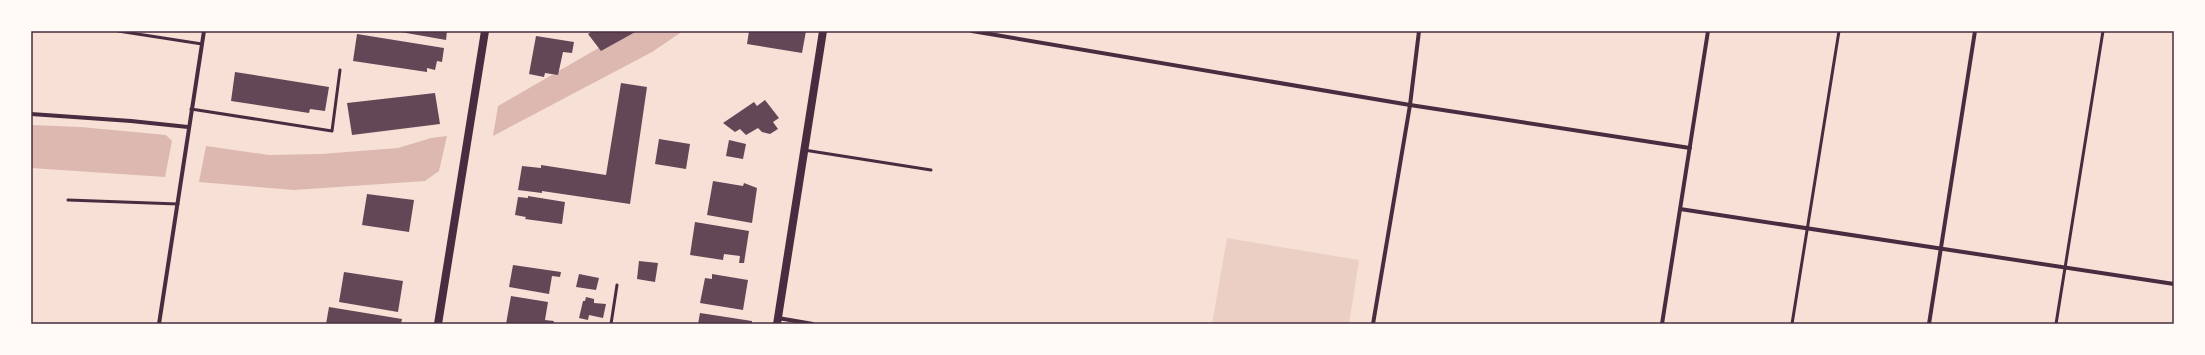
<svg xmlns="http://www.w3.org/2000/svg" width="2205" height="355" font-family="Ubuntu,sans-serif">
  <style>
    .green { fill: #ebcfc5 }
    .water { fill: #dcb8b0 }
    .building { fill: #644757 }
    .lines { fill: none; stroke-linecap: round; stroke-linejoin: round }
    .service { stroke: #4a2c40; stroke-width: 3 }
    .minor { stroke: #4a2c40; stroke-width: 4 }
    .secondary { stroke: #4a2c40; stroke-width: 8 }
    .neatline { fill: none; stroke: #4a2c40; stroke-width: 1.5 }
  </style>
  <rect width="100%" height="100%" fill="#f7e1d7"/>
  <polygon class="green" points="1227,238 1359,260 1349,324 1212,324"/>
  <g class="water">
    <polygon points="628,31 683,31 652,52 493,136 498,106"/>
    <polygon points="31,125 81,127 166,135 172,141 165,177 31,168"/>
    <polygon points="447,136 439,171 425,181 294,190 199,182 206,146 269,155 321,154 398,148 431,138"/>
  </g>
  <g class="building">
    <polygon points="395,31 447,31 446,40"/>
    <polygon points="593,31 637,31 601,51 588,34"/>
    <polygon points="749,31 806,31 802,53 747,44"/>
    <polygon points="357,34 444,48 442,62 437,61 435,70 427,68 427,72 353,61"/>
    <polygon points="536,36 574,42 572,53 563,52 558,75 545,73 544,77 529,74"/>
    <polygon points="235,72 329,87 325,111 310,109 309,113 231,101"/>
    <polygon points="621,83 647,87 630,204 542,191 542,193 518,190 522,166 541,168 541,165 606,175"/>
    <polygon points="435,93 440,124 352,135 347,103"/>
    <polygon points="765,100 779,118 773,122 778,129 770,134 762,132 758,128 746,135 740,129 735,132 723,123 754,102 757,106"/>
    <polygon points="659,139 690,144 686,169 655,164"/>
    <polygon points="729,140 746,144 743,159 726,156"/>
    <polygon points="713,181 743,186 744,183 757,188 752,223 707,215"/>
    <polygon points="367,194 414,200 409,232 362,225"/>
    <polygon points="528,196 565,202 562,224 525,219 526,217 515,215 518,197 528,198"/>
    <polygon points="695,222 749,231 744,263 739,263 740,256 724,254 723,260 690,255"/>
    <polygon points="639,261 658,263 655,282 637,279"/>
    <polygon points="513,265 561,272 560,277 552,276 549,294 509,287"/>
    <polygon points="344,272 403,281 398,312 339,302"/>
    <polygon points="579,274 599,278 596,290 576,287"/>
    <polygon points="712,274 748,280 743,310 700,303 705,278 712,279"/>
    <polygon points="511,296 548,302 545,320 554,321 553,324 506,324"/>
    <polygon points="586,297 594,299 594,303 606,304 603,318 589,315 588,320 579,318 583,301 585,301"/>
    <polygon points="329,307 402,319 401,324 326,324"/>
    <polygon points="700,313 752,321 752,324 698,324"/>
  </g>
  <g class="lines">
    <g class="service">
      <polyline points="118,31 202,44"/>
      <polyline points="191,109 332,131 340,70"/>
      <polyline points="804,150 931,170"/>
      <polyline points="68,200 178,204"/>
      <polyline points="611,324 617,285"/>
      <polyline points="1792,324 1839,31"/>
      <polyline points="2056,324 2103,31"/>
    </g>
    <g class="minor">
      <polyline points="972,31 1410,105 1690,148"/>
      <polyline points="31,114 131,121 188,127"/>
      <polyline points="1680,209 2174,284"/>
      <polyline points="778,318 813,324"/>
      <polyline points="159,324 204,31"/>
      <polyline points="1373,324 1410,105 1419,31"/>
      <polyline points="1662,324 1708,31"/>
      <polyline points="1929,324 1975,31"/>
    </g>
    <g class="secondary">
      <polyline points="438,324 485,31"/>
      <polyline points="777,324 823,31"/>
    </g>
  </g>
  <rect width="2205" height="355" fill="none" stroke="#fffaf5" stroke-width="64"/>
  <rect x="32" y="32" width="2141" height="291" class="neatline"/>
</svg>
